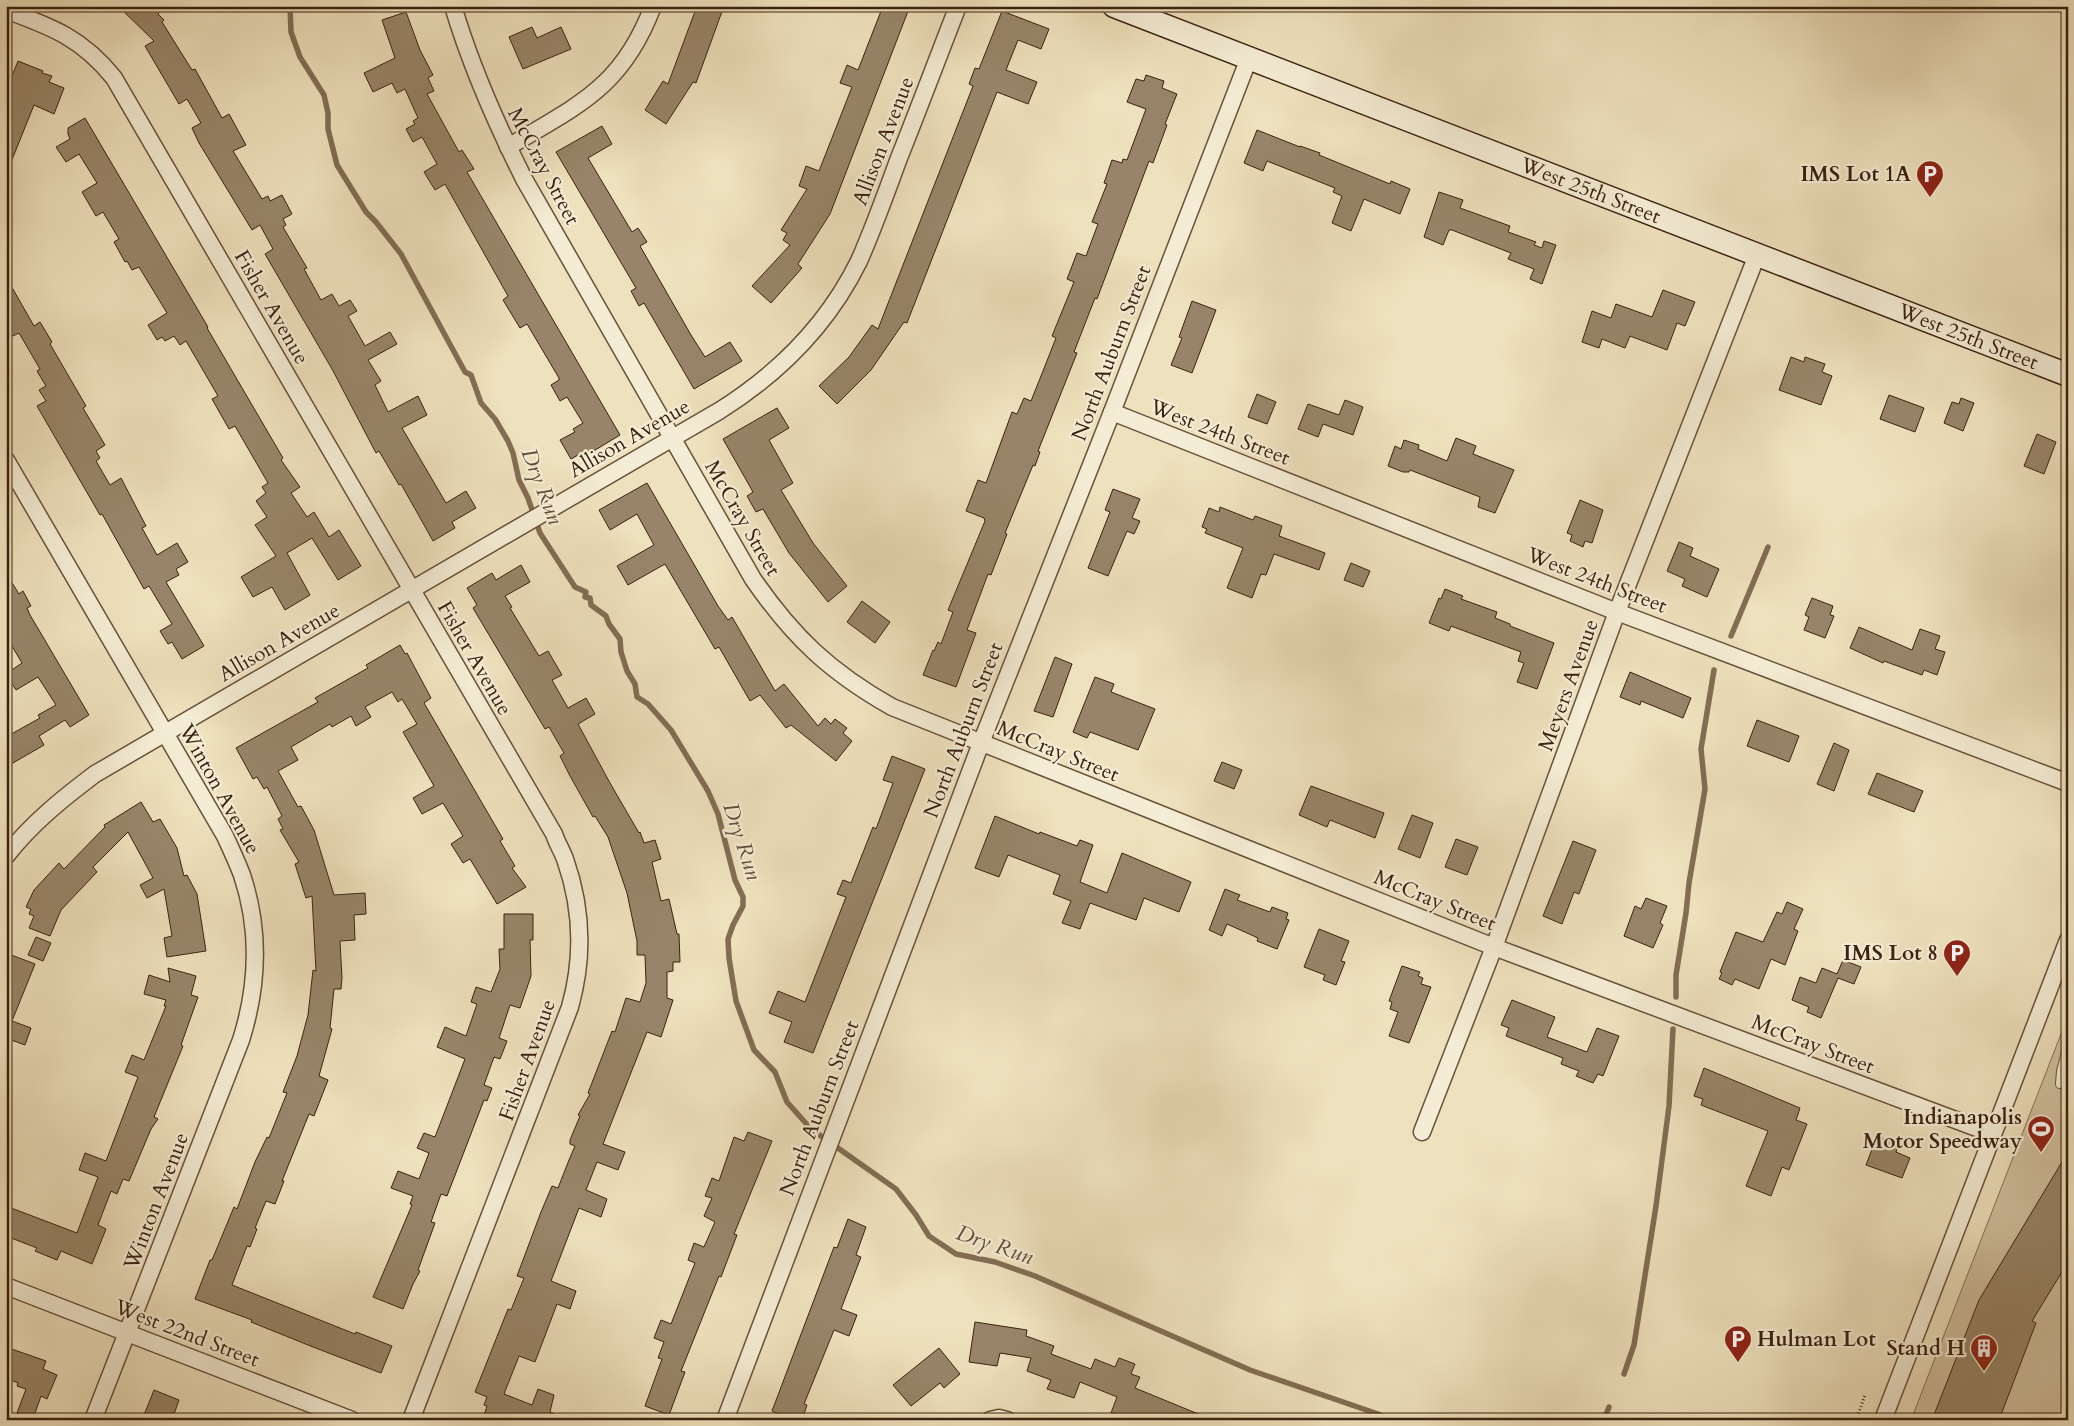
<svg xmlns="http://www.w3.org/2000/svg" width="2074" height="1426" font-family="Cardo,serif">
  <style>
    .green { fill: #d0c09f; stroke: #867057 }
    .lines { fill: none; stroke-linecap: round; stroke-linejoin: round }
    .stream { stroke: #826d54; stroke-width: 5.5 }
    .building { fill: #988569; stroke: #3b210f }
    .service-casing { stroke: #68513a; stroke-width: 10 }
    .minor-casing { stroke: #68513a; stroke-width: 19 }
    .secondary-casing { stroke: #3b210f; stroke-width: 25 }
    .path { stroke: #3b210f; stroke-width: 3; stroke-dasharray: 1 2.5; stroke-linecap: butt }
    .service { stroke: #f4ecd4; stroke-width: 8 }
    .minor { stroke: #f4ecd4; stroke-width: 16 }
    .secondary { stroke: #f4ecd4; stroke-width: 22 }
    .labels { text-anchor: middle; stroke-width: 4.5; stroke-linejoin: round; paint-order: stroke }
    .street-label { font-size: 21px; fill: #3b210f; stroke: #f4ecd4 }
    .poi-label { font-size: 21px; font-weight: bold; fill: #3b210f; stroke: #f4ecd4; text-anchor: end }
    .water-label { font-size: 22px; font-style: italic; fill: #644d37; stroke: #f4ecd4 }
  </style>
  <rect width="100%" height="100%" fill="#eee1bd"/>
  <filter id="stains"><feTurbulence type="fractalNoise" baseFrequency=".004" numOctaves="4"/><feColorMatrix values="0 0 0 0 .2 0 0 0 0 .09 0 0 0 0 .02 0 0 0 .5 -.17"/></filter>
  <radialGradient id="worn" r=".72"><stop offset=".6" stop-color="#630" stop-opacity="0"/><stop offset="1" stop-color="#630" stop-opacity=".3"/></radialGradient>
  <polygon class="green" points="2068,1016 2068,1420 1911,1420"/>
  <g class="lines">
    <g class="stream">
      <polyline points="290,6 291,32 300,57 324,95 328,113 328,129 337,165 366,212 376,222 401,254 465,372 471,375 481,403 495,419 508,441 513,453 519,480 528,498 540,533 575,587 586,592 585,597 590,598 591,605 606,616 609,624 620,639 621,652 627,671 635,684 637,697 648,704 671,730 708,791 718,814 735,880 743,897 743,906 733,925 728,939 729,958 736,1001 754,1050 775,1072 787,1102 811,1129 896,1189 916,1215 929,1236 956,1254 995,1262 1035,1276 1250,1370 1378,1414 1389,1420"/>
      <polyline points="1731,636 1768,547"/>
      <polyline points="1676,997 1676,975 1686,913 1689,883 1705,789 1701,749 1714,670"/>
      <polyline points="1624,1374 1634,1345 1656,1206 1669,1106 1673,1029"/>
      <polyline points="1604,1420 1609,1407"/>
    </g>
  </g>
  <g class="building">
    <polygon points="118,6 166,6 158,14 164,20 162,22 192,70 195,69 222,118 229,114 246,145 233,151 262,199 268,196 270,201 282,195 292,214 283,219 286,225 283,227 307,268 304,269 321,300 332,294 339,306 350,300 357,311 348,316 365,346 390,332 397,344 368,360 381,381 375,385 388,412 418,396 427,415 402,428 446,503 466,491 476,508 452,522 455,528 433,541 401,484 399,485 379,451 376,453 332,369 265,254 273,249 260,225 252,230 199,143 192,128 201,123 187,99 179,104 145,46 154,41"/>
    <polygon points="697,6 724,6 696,83 693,82 666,124 645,110 663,81 668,84"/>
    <polygon points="883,6 910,6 830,214 798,264 802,268 771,303 752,286 790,245 783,240 787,233 781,230 807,189 799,186 806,166 819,171 852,87 840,83 847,65 858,70"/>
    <polygon points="1002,11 1049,29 1041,49 1018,40 1006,70 1037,82 1028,104 997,92 907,323 904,322 871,370 837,404 819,386 849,357 872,325 878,329 973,86 969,84 975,68 979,69"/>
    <polygon points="406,12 420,50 433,75 428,78 434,91 427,94 459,152 462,150 474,169 467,172 620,435 587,455 585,451 571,459 560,440 575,432 573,429 583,423 567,397 560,401 551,385 559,380 559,378 527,324 520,328 503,300 508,296 445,184 435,190 424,172 437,164 422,137 413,142 406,129 415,124 413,121 418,118 405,89 397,93 392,83 373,92 364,73 395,58 382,20"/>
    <polygon points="532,27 537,38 561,27 571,49 523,69 509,37"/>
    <polygon points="18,61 43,71 42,73 52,76 49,82 64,88 54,114 34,105 7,172 6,91"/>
    <polygon points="1146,75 1164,81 1162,88 1177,94 1165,124 1167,125 1153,163 1149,161 1097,299 1095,298 1074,352 1077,353 1038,451 1040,452 1035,466 1033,465 1005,533 1007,534 991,575 988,574 967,630 976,633 956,687 923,675 933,650 934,651 938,642 941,644 953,612 948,610 985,521 984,518 966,511 978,480 986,483 1012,412 1017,414 1024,398 1031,401 1041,376 1056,338 1052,336 1074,282 1067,279 1077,253 1086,256 1098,224 1092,222 1107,184 1104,183 1112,160 1122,163 1123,159 1127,160 1146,109 1127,102 1136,79 1144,81"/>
    <polygon points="85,118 208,327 207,328 283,458 281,460 300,487 291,493 307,517 314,512 329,537 339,530 361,566 338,580 312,538 287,553 310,595 285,610 272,587 253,597 241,577 276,556 255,525 267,517 256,501 266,493 262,487 268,483 235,426 229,429 212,399 218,396 186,341 180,345 174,336 165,341 162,337 157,340 148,325 167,313 139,267 132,270 127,261 125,262 114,242 119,239 103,212 96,216 82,192 97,183 79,154 66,162 56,147 70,139 68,134 68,128"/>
    <polygon points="602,126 612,144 588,158 632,232 638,228 647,242 640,246 691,335 705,357 730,342 742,361 694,389 644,303 639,306 631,291 636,288 556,152"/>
    <polygon points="1257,130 1300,147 1300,146 1320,153 1319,155 1390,184 1391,181 1410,189 1400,214 1364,199 1351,231 1332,223 1342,196 1333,192 1335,188 1267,161 1263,171 1244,163"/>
    <polygon points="1439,192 1463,200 1460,208 1510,226 1508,232 1536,242 1534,245 1542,248 1544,241 1556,245 1542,284 1530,279 1534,269 1508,259 1511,253 1452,230 1449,230 1443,245 1424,237"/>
    <polygon points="6,277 34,326 40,322 52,342 50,344 86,406 83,408 105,445 96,451 100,458 96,461 110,485 121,478 146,526 142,528 157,555 177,543 188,562 176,569 179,575 166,582 204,646 182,659 172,642 168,644 160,631 172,624 149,586 144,589 102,514 100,515 37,406 46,401 39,390 46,386 37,371 40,369 19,333 13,336 6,324"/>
    <polygon points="1663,290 1695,302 1685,326 1677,323 1667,350 1630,336 1625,348 1602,339 1599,348 1582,342 1592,311 1611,318 1616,304 1652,317"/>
    <polygon points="1192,301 1216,310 1192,373 1171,365 1182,338 1179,337"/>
    <polygon points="1791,357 1804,362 1805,357 1825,364 1822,372 1832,376 1821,405 1779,390"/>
    <polygon points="1257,394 1276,402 1267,424 1248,417"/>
    <polygon points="1889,395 1924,408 1915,432 1880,419"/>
    <polygon points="1961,398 1974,403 1963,431 1944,423 1952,402 1959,404"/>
    <polygon points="1345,400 1363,407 1353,435 1323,424 1318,437 1298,429 1308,404 1339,415"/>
    <polygon points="777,408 789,428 769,440 793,483 781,490 813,543 847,586 828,602 789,553 763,509 756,512 747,496 753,492 723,439"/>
    <polygon points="2037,434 2056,442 2044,474 2024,466"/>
    <polygon points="1456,438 1476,446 1473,454 1514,470 1495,513 1478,507 1480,497 1410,470 1409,472 1403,472 1388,466 1395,446 1401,449 1404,440 1419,445 1418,449 1447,461"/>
    <polygon points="647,483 718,606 728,620 732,617 775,691 784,684 818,726 825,718 831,724 835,719 847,728 843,733 852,741 836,761 791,725 786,728 760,695 750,701 719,647 715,649 665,564 628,585 617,566 654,545 637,514 610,530 599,510"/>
    <polygon points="1113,489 1140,499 1132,518 1140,521 1134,534 1127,531 1108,576 1088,568 1110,512 1105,510"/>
    <polygon points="1580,500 1603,510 1592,543 1585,541 1583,547 1570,541 1572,535 1567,533"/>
    <polygon points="1220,507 1253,520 1255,516 1282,526 1279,536 1325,553 1319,570 1274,554 1266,575 1261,574 1252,598 1227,588 1243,548 1205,533 1207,529 1202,527 1209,508 1219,512"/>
    <polygon points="1679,542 1693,548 1690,556 1719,569 1707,597 1682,586 1685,579 1667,571"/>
    <polygon points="1351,563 1370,571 1363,587 1344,580"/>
    <polygon points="521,565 530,582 505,596 512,607 510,608 539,656 548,651 562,675 552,680 568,708 586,698 595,714 578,724 610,783 639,833 640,832 644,843 655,840 661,859 652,862 661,901 669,899 677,934 679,934 680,962 673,962 673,971 667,972 667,998 673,1000 661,1037 647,1032 603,1144 625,1152 618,1170 597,1162 586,1190 607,1199 601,1217 579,1208 551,1281 576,1291 570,1309 557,1304 535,1362 519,1356 504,1394 532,1405 538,1389 554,1395 550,1412 567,1420 494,1420 484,1416 487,1406 484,1405 487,1397 475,1392 508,1309 511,1310 524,1278 517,1276 541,1212 552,1186 558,1188 569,1160 575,1146 570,1144 570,1140 580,1116 578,1115 590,1094 588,1093 612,1031 615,1032 626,998 640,1002 646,983 645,955 637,955 637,941 627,893 608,837 595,816 593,817 570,776 560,756 564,753 549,727 545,729 473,608 477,605 467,588 492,573 496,580"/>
    <polygon points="6,573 19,594 23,591 31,606 27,608 30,615 89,715 70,727 65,720 39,736 44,745 6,767 6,737 40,718 38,715 56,705 38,677 16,690 6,674 22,663 6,636"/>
    <polygon points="1445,589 1463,596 1461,599 1497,612 1495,618 1510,624 1510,626 1554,643 1537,689 1517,682 1524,663 1518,661 1521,652 1451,626 1449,631 1429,623 1439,598 1441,599"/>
    <polygon points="1812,598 1833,606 1830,615 1834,616 1825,638 1804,630 1809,617 1805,615"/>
    <polygon points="862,601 890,622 875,643 847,622"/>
    <polygon points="1859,627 1912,650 1920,629 1940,636 1935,649 1945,652 1937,675 1924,670 1922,675 1884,661 1883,663 1850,648"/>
    <polygon points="400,645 405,654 407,653 431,698 424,703 503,839 500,841 515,866 512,868 526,887 497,904 470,859 463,863 451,844 463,836 443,803 422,814 413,798 434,786 403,732 417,724 402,699 398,702 392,692 365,707 371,717 356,726 351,716 332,727 330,724 291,747 298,760 278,771 298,807 301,806 314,830 334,895 365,893 366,914 354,915 355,940 340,941 342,978 341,989 334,989 330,1028 332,1029 319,1076 328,1080 314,1116 309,1114 282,1181 284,1181 275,1204 266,1201 255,1228 257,1229 250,1247 247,1246 232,1285 355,1334 356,1332 392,1346 381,1373 313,1347 251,1322 252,1320 195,1299 210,1260 212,1260 234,1207 237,1209 255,1162 267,1137 269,1138 287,1093 283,1092 297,1056 308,1015 313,970 316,971 312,896 306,898 295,864 299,862 280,830 283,829 278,819 282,816 267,787 264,789 257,777 253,779 236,748 318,702 315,698 368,668 366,665"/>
    <polygon points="1055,657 1072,664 1053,717 1034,711"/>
    <polygon points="1630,672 1691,698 1683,718 1641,701 1640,705 1620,697"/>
    <polygon points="1095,677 1114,684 1111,692 1155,709 1138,750 1090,732 1087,738 1073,732"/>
    <polygon points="1757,720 1799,736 1789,762 1747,746"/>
    <polygon points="1834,743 1849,750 1834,791 1817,784"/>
    <polygon points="892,756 925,769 813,1053 784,1042 792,1022 769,1013 778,991 805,1002 846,897 837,894 843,880 851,883 873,827 876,829 893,783 883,780"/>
    <polygon points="1222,762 1242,770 1234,789 1214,781"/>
    <polygon points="1877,773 1923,791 1914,812 1868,794"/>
    <polygon points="1311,786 1384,813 1375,838 1330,820 1327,827 1299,815"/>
    <polygon points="141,802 153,822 160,819 177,848 184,876 187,875 197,894 206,951 167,957 164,938 172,936 164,889 147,898 140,885 153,878 128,832 93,867 97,872 61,910 50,936 29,928 34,916 29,914 31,909 26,907 34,890 59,863 64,869 105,827 104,825"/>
    <polygon points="1412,815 1433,823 1420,858 1398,849"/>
    <polygon points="995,816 1039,834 1040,832 1077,846 1080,840 1093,845 1080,882 1107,893 1122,853 1191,882 1179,912 1144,898 1136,920 1090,903 1080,929 1062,923 1071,901 1053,894 1060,875 1008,855 999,877 975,868"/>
    <polygon points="1456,839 1478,847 1467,875 1445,867"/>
    <polygon points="1573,841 1596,850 1579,894 1574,892 1562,924 1543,916"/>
    <polygon points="1225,889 1240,895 1237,900 1270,912 1272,907 1288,913 1286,919 1289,920 1277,949 1257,941 1258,938 1227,924 1222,936 1209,930"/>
    <polygon points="1646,898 1667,906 1660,923 1663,925 1653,948 1624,936 1635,906 1641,909"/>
    <polygon points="1787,902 1803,909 1794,929 1798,931 1785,965 1771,959 1759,989 1735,979 1732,985 1719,979 1722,973 1720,972 1736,932 1763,942 1777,912 1782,914"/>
    <polygon points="504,914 533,914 533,940 530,940 531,976 520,1008 510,1005 499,1038 507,1041 500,1059 494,1057 484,1085 492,1088 487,1101 484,1100 447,1196 441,1194 431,1222 435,1223 418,1270 420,1271 413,1284 403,1309 373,1297 412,1205 410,1204 413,1196 391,1188 398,1171 419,1179 429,1153 417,1148 424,1133 435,1137 465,1059 437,1047 445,1027 466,1036 477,1004 471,1002 476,987 491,992 500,969 499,949 504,949"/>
    <polygon points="1319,929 1349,941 1341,961 1345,962 1336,985 1323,980 1325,975 1304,967"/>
    <polygon points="36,937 51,943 43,961 28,955"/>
    <polygon points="6,953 35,964 12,1021 31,1028 25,1045 6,1038"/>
    <polygon points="1843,960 1861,967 1854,984 1838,978 1821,1018 1807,1012 1809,1007 1792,1000 1800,977 1816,983 1822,968 1837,974"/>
    <polygon points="1402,966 1420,972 1418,976 1423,978 1421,984 1431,987 1409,1043 1389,1036 1398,1012 1390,1009 1392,1002 1389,1001"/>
    <polygon points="168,968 196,976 191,995 198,997 181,1045 183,1046 154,1117 158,1119 151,1129 129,1181 123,1179 117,1194 111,1191 98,1225 106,1229 92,1264 61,1251 57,1260 35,1251 37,1248 6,1236 6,1206 77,1233 98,1177 79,1170 85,1153 106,1161 138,1077 125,1072 132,1055 144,1060 166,1006 164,1006 166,1000 144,994 149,975 170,982"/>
    <polygon points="1512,1000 1555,1017 1547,1037 1587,1052 1597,1028 1619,1036 1603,1076 1598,1074 1593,1083 1576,1076 1579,1071 1561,1064 1563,1058 1506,1036 1509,1028 1501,1025"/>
    <polygon points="1704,1068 1800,1108 1796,1120 1807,1124 1789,1170 1782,1167 1771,1196 1746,1186 1768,1131 1701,1105 1703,1099 1694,1096"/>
    <polygon points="748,1132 772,1141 734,1234 737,1235 721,1277 719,1276 681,1371 685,1372 669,1415 645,1406 662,1359 658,1358 664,1342 654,1338 661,1320 671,1324 695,1263 688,1260 694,1243 704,1247 715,1222 704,1216 712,1198 705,1196 712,1178 719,1181 734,1137 744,1141"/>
    <polygon points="1877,1136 1898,1145 1896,1152 1910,1158 1902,1178 1866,1165"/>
    <polygon points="2068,1152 2068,1262 2032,1321 2036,1323 1999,1420 1932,1420 1979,1300"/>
    <polygon points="848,1219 866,1227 856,1255 861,1257 841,1309 857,1315 849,1336 834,1330 804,1404 807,1405 802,1420 778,1420 780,1415 772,1411 834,1247 837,1248"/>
    <polygon points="975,1322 1027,1330 1026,1336 1054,1346 1051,1354 1091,1369 1095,1359 1115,1367 1119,1358 1135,1364 1131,1374 1140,1377 1135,1388 1213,1420 1129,1420 1111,1413 1117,1397 1080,1382 1074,1398 1047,1389 1051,1380 1027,1371 1031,1358 1000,1353 997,1366 969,1362"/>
    <polygon points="6,1347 46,1361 43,1369 57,1375 47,1399 41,1396 33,1419 17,1413 26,1389 17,1386 18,1383 6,1378"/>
    <polygon points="939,1348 960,1374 944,1388 940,1383 911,1406 893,1385"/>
    <polygon points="154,1390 179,1400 172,1420 142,1420"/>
  </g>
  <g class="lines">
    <g class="service-casing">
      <polyline id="service" points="2060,1084 2061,1071 2068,1045"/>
    </g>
    <g class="minor-casing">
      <g id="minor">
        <path d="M 453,6 C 471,67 496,123 524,179 L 753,579 C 793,637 830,672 892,707 L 1494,947 L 1993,1134"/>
        <path d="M 6,10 C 52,27 82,38 114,78 L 554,834 C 557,843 562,851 565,859 C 582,907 584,957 570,1007 L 411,1420"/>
        <path d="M 508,147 C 578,105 622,88 653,6"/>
        <polyline points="1112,412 1617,612 2068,783"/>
        <path d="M 6,460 L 225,836 C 231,849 237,862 242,875 C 260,929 258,986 241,1040 L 93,1420"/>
        <path d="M 6,856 C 32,823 62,799 95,774 L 719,411 C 778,374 828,324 859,261 C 874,227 886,193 899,158 C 919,108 938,57 958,6"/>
        <polyline points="1422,1132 1494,947 1617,612 1757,255"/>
        <polyline points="6,1286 352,1420"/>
        <polyline points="725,1420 981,743 1112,412 1249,58"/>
        <polyline points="990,1420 999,1418 1007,1420"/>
        <polyline points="1883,1420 2068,940"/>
      </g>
    </g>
    <g class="secondary-casing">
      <g id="secondary">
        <path id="s1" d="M 1114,6 L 2068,375"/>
      </g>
    </g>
    <polyline class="path" points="1856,1420 1865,1395"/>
    <use href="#service" class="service"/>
    <use href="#minor" class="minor"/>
    <use href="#secondary" class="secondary"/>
  </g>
  <defs>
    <g id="parking-pin" transform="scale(1.4375)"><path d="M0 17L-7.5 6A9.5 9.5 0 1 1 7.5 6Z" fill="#8f2418" stroke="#f4ecd4"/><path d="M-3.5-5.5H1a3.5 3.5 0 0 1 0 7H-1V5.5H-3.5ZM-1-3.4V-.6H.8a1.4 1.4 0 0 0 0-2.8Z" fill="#fff"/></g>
    <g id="stadium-pin" transform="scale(1.4375)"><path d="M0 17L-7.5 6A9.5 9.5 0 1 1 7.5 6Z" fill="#8f2418" stroke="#f4ecd4"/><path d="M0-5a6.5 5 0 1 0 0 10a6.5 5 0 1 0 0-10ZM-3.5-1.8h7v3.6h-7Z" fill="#fff"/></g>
    <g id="building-pin" transform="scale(1.4375)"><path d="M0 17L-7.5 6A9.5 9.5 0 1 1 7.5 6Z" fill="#8f2418" stroke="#f4ecd4"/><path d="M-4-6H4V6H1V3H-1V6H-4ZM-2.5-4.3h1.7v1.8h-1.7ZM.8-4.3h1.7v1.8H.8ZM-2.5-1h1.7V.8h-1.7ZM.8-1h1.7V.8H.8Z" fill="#fff"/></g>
  </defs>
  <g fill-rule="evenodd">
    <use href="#parking-pin" x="1930" y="174"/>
    <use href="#parking-pin" x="1957" y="953"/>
    <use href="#stadium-pin" x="2041" y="1129"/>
    <use href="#parking-pin" x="1738" y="1339"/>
    <use href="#building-pin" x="1984" y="1348"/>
  </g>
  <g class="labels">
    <g class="street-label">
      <text transform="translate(883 141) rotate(-69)" y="7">Allison Avenue</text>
      <text transform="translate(544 166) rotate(62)" y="7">McCray Street</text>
      <text dy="7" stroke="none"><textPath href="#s1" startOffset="511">West 25th Street</textPath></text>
      <text transform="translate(272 307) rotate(60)" y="7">Fisher Avenue</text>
      <text dy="7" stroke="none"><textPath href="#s1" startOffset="916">West 25th Street</textPath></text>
      <text transform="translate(1111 353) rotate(-69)" y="7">North Auburn Street</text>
      <text transform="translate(1220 432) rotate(21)" y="7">West 24th Street</text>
      <text transform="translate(629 438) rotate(-30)" y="7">Allison Avenue</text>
      <text transform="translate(743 518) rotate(60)" y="7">McCray Street</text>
      <text transform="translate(1597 580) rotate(21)" y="7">West 24th Street</text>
      <text transform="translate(279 642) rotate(-30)" y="7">Allison Avenue</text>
      <text transform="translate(475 658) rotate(60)" y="7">Fisher Avenue</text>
      <text transform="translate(1568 685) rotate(-70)" y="7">Meyers Avenue</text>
      <text transform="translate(963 730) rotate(-69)" y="7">North Auburn Street</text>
      <text transform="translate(1058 751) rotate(22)" y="7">McCray Street</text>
      <text transform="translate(220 789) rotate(61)" y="7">Winton Avenue</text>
      <text transform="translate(1435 900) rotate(22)" y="7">McCray Street</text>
      <text transform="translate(1813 1044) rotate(21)" y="7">McCray Street</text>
      <text transform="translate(527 1060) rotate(-70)" y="7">Fisher Avenue</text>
      <text transform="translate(819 1108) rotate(-69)" y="7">North Auburn Street</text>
      <text transform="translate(156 1201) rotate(-69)" y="7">Winton Avenue</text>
      <text transform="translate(187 1333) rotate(21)" y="7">West 22nd Street</text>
    </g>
    <g class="poi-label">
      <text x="1911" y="181">IMS Lot 1A</text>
      <text x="1938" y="960">IMS Lot 8</text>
      <text x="2022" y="1124">Indianapolis<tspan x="2022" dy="24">Motor Speedway</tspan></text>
      <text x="1757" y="1346" text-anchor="start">Hulman Lot</text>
      <text x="1965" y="1355">Stand H</text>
    </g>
    <g class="water-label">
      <text transform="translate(543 486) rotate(69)" y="8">Dry Run</text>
      <text transform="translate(743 841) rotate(72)" y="8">Dry Run</text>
      <text transform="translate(995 1244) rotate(19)" y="8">Dry Run</text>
    </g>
  </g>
  <rect width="2074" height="1426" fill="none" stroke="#eee1bd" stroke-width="25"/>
  <rect x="8" y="8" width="2059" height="1411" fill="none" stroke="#3b210f" stroke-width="2.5"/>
  <rect x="12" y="12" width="2049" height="1401" fill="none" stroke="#3b210f"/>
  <rect width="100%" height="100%" filter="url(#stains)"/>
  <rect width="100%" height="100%" fill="url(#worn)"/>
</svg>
